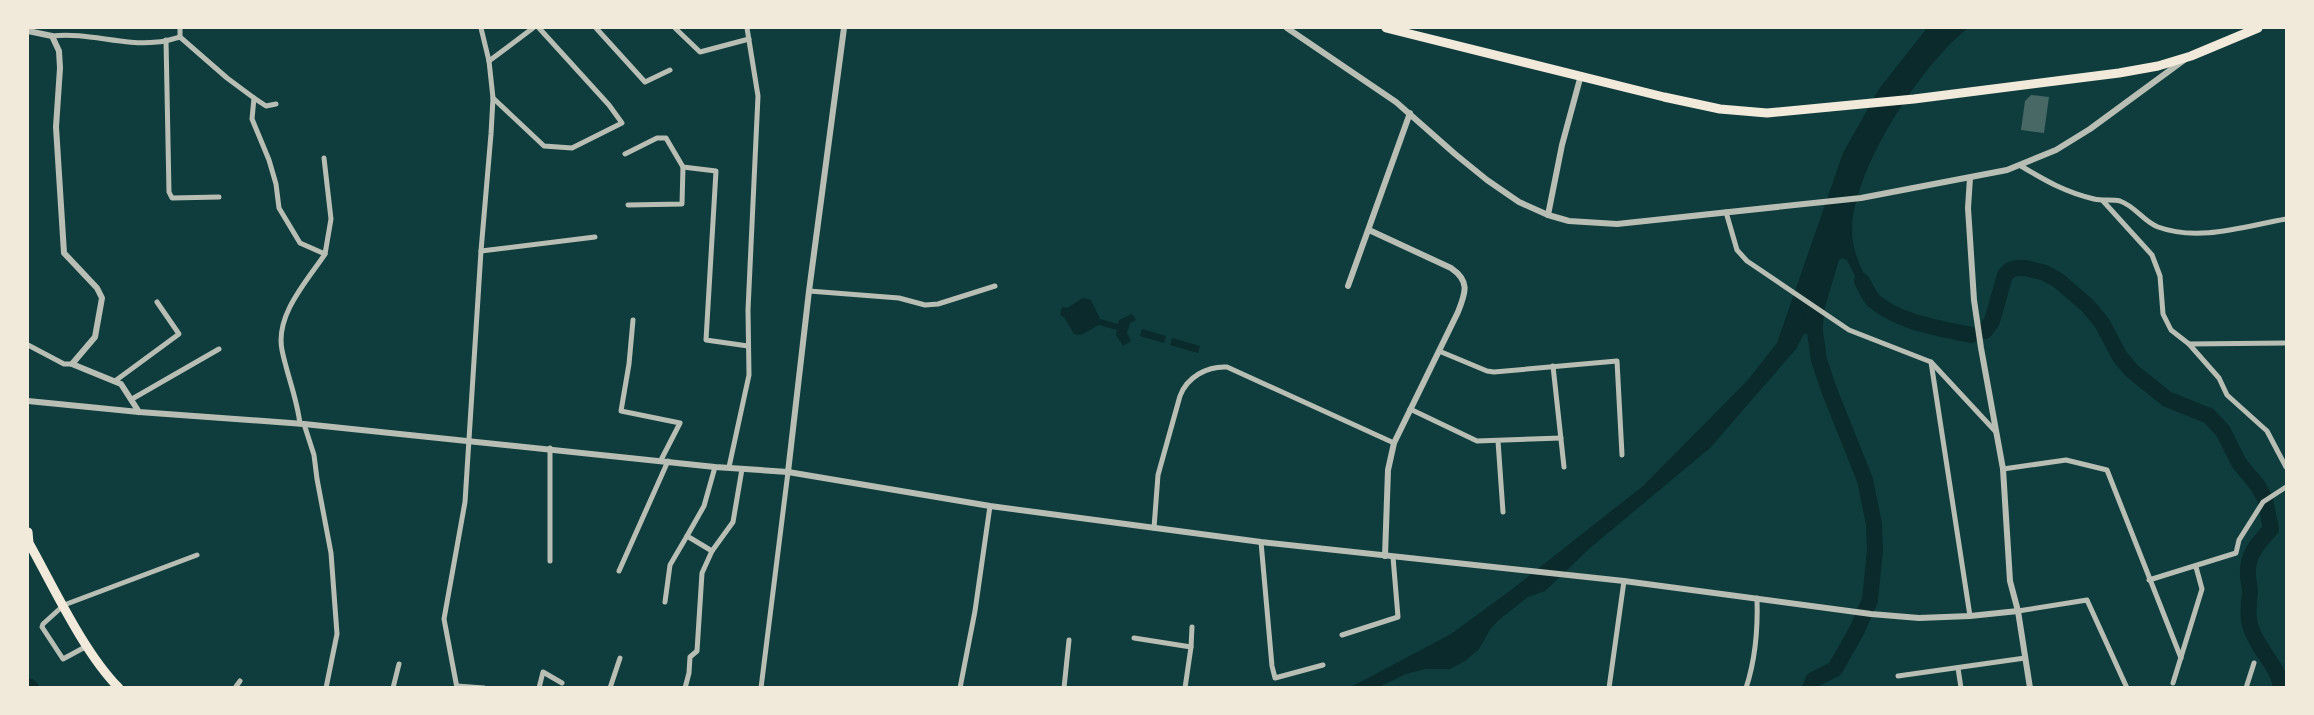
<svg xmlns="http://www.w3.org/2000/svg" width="2314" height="715" font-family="Raleway,sans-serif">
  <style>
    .water { fill: #0a2a2b }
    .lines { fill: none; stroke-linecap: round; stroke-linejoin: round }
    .river { stroke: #0a2a2b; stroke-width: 16 }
    .building { fill: #486865 }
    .minor { stroke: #b8beb3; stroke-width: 5 }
    .tertiary { stroke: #b8beb3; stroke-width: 6 }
    .primary { stroke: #f1e9da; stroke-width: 9 }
    .trunk { stroke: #f1e9da; stroke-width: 9 }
  </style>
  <rect width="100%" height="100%" fill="#0f3d3e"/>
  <g class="water">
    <path d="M 1927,28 L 1968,28 C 1921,65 1853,169 1852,230 C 1852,254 1864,273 1873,294 L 1873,300 L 1864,294 L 1847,260 L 1842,258 L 1839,260 L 1825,307 L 1822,334 L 1804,334 L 1796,349 L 1710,448 L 1590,548 L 1545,591 L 1528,597 L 1500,619 L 1491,628 L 1479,649 L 1465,661 L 1450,669 L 1425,669 L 1406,674 L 1379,687 L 1349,688 L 1451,634 L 1511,590 L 1643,486 L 1747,381 L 1777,343 L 1843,153 L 1879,89 Z"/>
    <polygon points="1083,298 1091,300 1100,319 1118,324 1119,320 1132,314 1136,320 1130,323 1127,333 1131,341 1123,346 1116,335 1117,330 1099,325 1081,335 1074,334 1064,317 1060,315 1062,307 1067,308"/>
    <polygon points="1142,329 1166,336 1164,343 1140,336"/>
    <polygon points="1172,338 1200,346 1198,353 1170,345"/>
  </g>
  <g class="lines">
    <g class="river">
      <path d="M 1862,281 C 1865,287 1869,296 1874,301 C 1900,323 1939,328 1971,335"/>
      <path d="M 1985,331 L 1992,321 L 2005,275 L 2010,270 L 2017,268 L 2026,268 L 2045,273 L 2059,281 L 2088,306 L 2102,323 L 2120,357 L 2132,371 L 2167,399 L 2209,416 L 2223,431 L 2239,463 L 2258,486 L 2265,499 L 2271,529 C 2258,543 2246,556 2248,576 C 2248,581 2250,586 2250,591 C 2249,606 2246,619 2253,633 C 2261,653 2279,667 2281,688"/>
      <polyline points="28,686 31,688"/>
      <polyline points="1810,688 1813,680 1835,669 1857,630 1870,600 1875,550 1874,524 1865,480 1829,390 1819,360 1812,312"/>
    </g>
  </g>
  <polygon class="building" points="2031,95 2049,97 2044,133 2021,130 2025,101"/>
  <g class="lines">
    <g class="minor">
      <path d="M 180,28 L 180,37 L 227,78 L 254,98 L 252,119 L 269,160 L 276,184 L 279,208 L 300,243 L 325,254 C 307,281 275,315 282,350 C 287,375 297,398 300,424"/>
      <polyline points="596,28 645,82 670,70"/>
      <polyline points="675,28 700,52 749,39"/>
      <path d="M 52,36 C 88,32 122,46 157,42 C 165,42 173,39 180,37"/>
      <polyline points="166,40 169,192 172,198 219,197"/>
      <polyline points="489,61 533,28"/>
      <polyline points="254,98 266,106 276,104"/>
      <polyline points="493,98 544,146 572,148 622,123 609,105 539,28"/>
      <polyline points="625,154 657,138 666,138 683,167 716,171 706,340 748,346"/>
      <polyline points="324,158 331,219 325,254"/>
      <path d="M 2021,166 C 2046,181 2065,192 2094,199 C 2103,201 2112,199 2120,201 C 2135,206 2144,222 2158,227 C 2199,242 2245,226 2286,219"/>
      <polyline points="2103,201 2152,255 2160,276 2163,314 2171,330 2189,344 2286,343"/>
      <polyline points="628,205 682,204 683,167"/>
      <polyline points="1726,212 1737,250 1747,261 1849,330 1931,362 1996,432"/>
      <polyline points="481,251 595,237"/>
      <polyline points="809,291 899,298 925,305 938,304 995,286"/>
      <polyline points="633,320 629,364 621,411 680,423 661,460"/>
      <polyline points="2189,344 2219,378 2227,395 2267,431 2286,467"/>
      <polyline points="28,345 64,364 72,364"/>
      <polyline points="1439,351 1487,371 1494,372 1617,361 1622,455"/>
      <polyline points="1931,362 1970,616"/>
      <polyline points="1553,366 1564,467"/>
      <polyline points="115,381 179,334 157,302"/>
      <polyline points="132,399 219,349"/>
      <polyline points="1410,409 1477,441 1561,438"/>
      <polyline points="304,424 314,455 317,479 331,553 337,634 326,688"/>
      <polyline points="1498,441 1503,512"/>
      <polyline points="550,448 550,561"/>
      <polyline points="729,467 749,375 748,310 758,96 747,28"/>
      <polyline points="2003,469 2066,460 2107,470 2181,658"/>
      <path d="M 1154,528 L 1158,475 L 1180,396 C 1187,377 1207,366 1227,367 L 1394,443"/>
      <polyline points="1261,542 1272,666 1275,678 1323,665"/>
      <polyline points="712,551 687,536 704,506 715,467"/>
      <polyline points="619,571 668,461"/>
      <polyline points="2149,580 2236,553 2239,540 2263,502 2286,487"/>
      <polyline points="665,602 670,565 687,536"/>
      <polyline points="2018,611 2087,600 2127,688"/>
      <polyline points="1342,635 1398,617 1393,557"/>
      <polyline points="1134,638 1191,647"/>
      <polyline points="87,646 63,659 42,627 43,624 64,605 197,555"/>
      <polyline points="1958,668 1961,688"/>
      <polyline points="1898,676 2025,658"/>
      <polyline points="2173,683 2202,589 2196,567"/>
      <polyline points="457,686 484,688"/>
      <polyline points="235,688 240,681"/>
      <polyline points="393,688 399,664"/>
      <polyline points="457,688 444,619 465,502 481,251 491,134 493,98 489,61 481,28"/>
      <polyline points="539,688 543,672 562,683"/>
      <polyline points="610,688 620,658"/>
      <polyline points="685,688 689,673 690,657 697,651 702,573 712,551 733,522 742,469"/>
      <polyline points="761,688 788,472"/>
      <polyline points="960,688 975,611 990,506"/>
      <polyline points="1064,688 1069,640"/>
      <polyline points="1185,688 1191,647 1192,627"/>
      <polyline points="1609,688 1624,581"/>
      <path d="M 1746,688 C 1756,658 1758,629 1757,598"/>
      <polyline points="2246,688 2254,663"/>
    </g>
    <g class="tertiary">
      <polyline points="1287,28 1396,102 1455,154 1487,180 1519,202 1548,215 1569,221 1617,224 1861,198 2007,170 2056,150 2090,129 2184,60"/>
      <polyline points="28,31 52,36 59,51 60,68 56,127 64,253 97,288 102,298 95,337 72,364 121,384 139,412"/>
      <polyline points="1970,178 1968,208 1974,300 1981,348 2003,469 2010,581 2018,611 2030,688"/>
      <polyline points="1548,215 1562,145 1581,75"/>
      <path d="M 1369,230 L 1451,268 C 1470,281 1466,292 1458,312 L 1394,443 L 1388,470 L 1385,556"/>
      <polyline points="1348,286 1410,113"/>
      <polyline points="28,401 139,412 304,424 715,467 788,472 990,506 1261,542 1624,581 1871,614 1919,618 1970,616 2018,611"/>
      <polyline points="788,472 809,291 844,28"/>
    </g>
    <path class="primary" d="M 28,532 L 29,543 C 53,586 84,653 119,688"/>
    <polyline class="trunk" points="1386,28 1664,97 1720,109 1767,113 1914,99 2119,73 2158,66 2191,56 2258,28"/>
  </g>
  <rect width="2314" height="715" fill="none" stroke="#f1e9da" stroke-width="58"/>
</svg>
